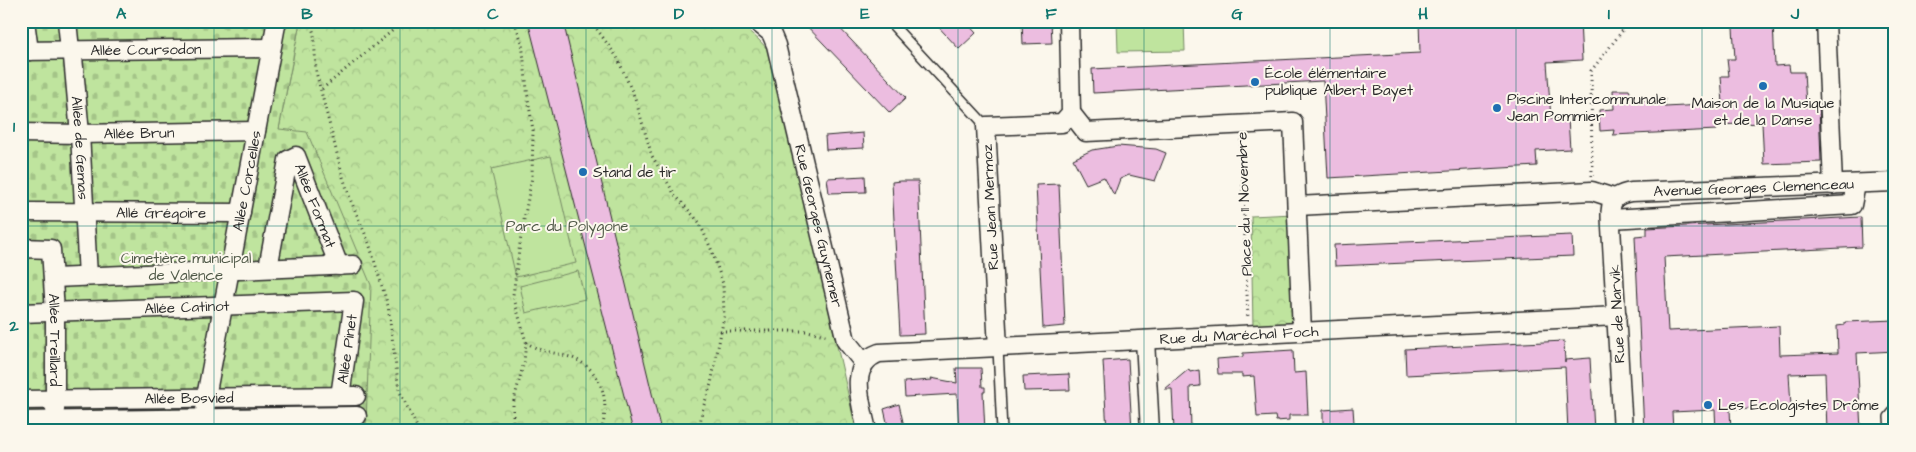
<svg xmlns="http://www.w3.org/2000/svg" width="1916" height="452" font-family="'Architects Daughter',sans-serif">
  <style>
    .forest { fill: url(#forest-crowns); stroke: #758864 }
    .cemetery { fill: url(#cemetery-stones); stroke: #758864 }
    .pitch { fill: #bfe49e; stroke: #758864 }
    .building { fill: #ecbde0; stroke: #2b2b2b }
    .lines { fill: none; stroke-linecap: round; stroke-linejoin: round }
    .lane-casing { stroke: #2b2b2b; stroke-width: 12 }
    .street-casing { stroke: #2b2b2b; stroke-width: 21 }
    .path { stroke: #2b2b2b; stroke-width: 3; stroke-dasharray: 1 4; stroke-linecap: butt }
    .lane { stroke: #fbf7ec; stroke-width: 9 }
    .street { stroke: #fbf7ec; stroke-width: 18 }
    .grid { fill: none; stroke: #0f766e; stroke-width: 1; stroke-opacity: 0.55 }
    .poi-dot { fill: #1f6fb2; stroke: #fbf7ec; stroke-width: 2 }
    .labels { text-anchor: middle; stroke-width: 4; stroke-linejoin: round; paint-order: stroke }
    .street-label { font-size: 15px; fill: #2b2b2b; stroke: #fbf7ec }
    .poi-label { font-size: 15px; fill: #2b2b2b; stroke: #fbf7ec; text-anchor: start }
    .park-label { font-size: 15px; fill: #505948; stroke: #fbf7ec }
    .neatline { fill: none; stroke: #0f766e; stroke-width: 2 }
    .grid-label { font-size: 16px; text-anchor: middle; font-weight: bold; fill: #0f766e }
  </style>
  <defs>
    <pattern id="forest-crowns" width="20" height="18" patternUnits="userSpaceOnUse" patternTransform="scale(1.25)"><rect width="20" height="18" fill="#bfe49e"/><path d="M2 6a3 3 0 1 1 6 0M12 15a3 3 0 1 1 6 0" fill="none" stroke="#a4c488"/></pattern>
    <pattern id="cemetery-stones" width="16" height="16" patternUnits="userSpaceOnUse" patternTransform="scale(1.25)"><rect width="16" height="16" fill="#bfe49e"/><path d="M2 7V4a2 2 0 0 1 4 0v3zM10 15v-3a2 2 0 0 1 4 0v3z" fill="#a4c488"/></pattern>
  </defs>
  <rect width="100%" height="100%" fill="#fbf7ec"/>
  <filter id="ink" filterUnits="userSpaceOnUse"><feTurbulence type="fractalNoise" baseFrequency=".02" numOctaves="2"/><feDisplacementMap in="SourceGraphic" scale="10" xChannelSelector="R" yChannelSelector="G"/><feConvolveMatrix kernelMatrix="1 2 1 2 8 2 1 2 1" color-interpolation-filters="sRGB"/></filter>
  <g filter="url(#ink)">
    <g class="forest">
      <polygon points="297,21 737,21 759,40 770,52 856,429 845,431 348,431 349,425 365,424 279,129 299,28"/>
      <polygon points="1294,214 1296,326 1253,328 1251,216"/>
    </g>
    <polygon class="cemetery" points="21,21 297,21 299,27 279,129 307,132 371,285 366,424 349,425 348,431 21,431"/>
    <g class="pitch">
      <polygon points="1117,21 1184,21 1185,51 1118,52"/>
      <polygon points="551,156 576,263 516,277 491,169"/>
      <polygon points="578,271 585,299 526,313 520,286"/>
    </g>
    <g class="building">
      <polygon points="528,21 563,21 661,431 633,431"/>
      <polygon points="802,21 833,21 906,98 890,113"/>
      <polygon points="933,21 965,21 976,33 959,49"/>
      <polygon points="1022,21 1051,21 1052,43 1023,44"/>
      <polygon points="1419,21 1580,21 1582,60 1547,62 1551,119 1568,119 1570,149 1536,151 1537,166 1328,178 1323,81 1093,93 1092,69 1420,53"/>
      <polygon points="1749,21 1773,21 1775,66 1789,65 1790,72 1804,72 1806,105 1819,104 1821,162 1764,164 1762,123 1716,125 1717,130 1613,135 1614,130 1600,131 1599,110 1614,109 1613,90 1629,90 1634,101 1665,99 1665,107 1723,104 1721,76 1729,76 1727,59 1735,59 1733,27 1749,26"/>
      <polygon points="863,133 864,148 826,150 825,136"/>
      <polygon points="1118,146 1156,149 1166,153 1155,181 1129,175 1120,179 1114,195 1104,177 1086,184 1073,159 1092,150"/>
      <polygon points="865,176 866,192 829,193 827,178"/>
      <polygon points="900,181 918,181 925,334 900,335 892,182"/>
      <polygon points="1059,184 1065,326 1043,328 1036,185"/>
      <polygon points="1861,217 1862,247 1664,257 1668,331 1779,326 1780,355 1838,353 1837,326 1845,325 1845,322 1895,320 1895,351 1857,353 1861,431 1827,431 1825,373 1789,374 1791,406 1730,409 1731,431 1716,431 1715,410 1672,412 1673,431 1644,431 1635,236 1647,235 1647,228"/>
      <polygon points="1572,235 1573,256 1335,266 1334,245"/>
      <polygon points="1564,341 1565,362 1565,360 1590,358 1594,431 1568,431 1565,367 1406,375 1405,349"/>
      <polygon points="1293,350 1294,373 1306,372 1308,415 1289,415 1289,420 1276,421 1275,416 1257,417 1254,376 1242,377 1242,374 1218,374 1217,359 1243,357 1243,353"/>
      <polygon points="1128,359 1132,431 1107,431 1103,361"/>
      <polygon points="956,368 981,368 982,387 985,387 985,392 983,392 985,431 959,431 957,394 905,397 904,382 932,380 931,378 957,383"/>
      <polygon points="1189,369 1190,372 1199,370 1200,386 1190,387 1191,431 1174,431 1172,389 1165,389"/>
      <polygon points="1069,374 1070,390 1024,391 1023,376"/>
      <polygon points="899,404 905,431 889,431 884,409"/>
      <polygon points="1353,408 1354,423 1323,425 1323,410"/>
    </g>
    <g class="lines">
      <g class="lane-casing">
        <g id="lane">
          <polyline points="889,21 986,126"/>
          <polyline points="998,348 1002,431"/>
          <polyline points="1890,431 1889,417 1895,410"/>
        </g>
      </g>
      <g class="street-casing">
        <g id="street">
          <polyline points="25,21 29,51"/>
          <path id="s1" d="M 67,21 L 70,50 L 73,57 L 80,134 L 88,276"/>
          <path id="s2" d="M 756,21 L 771,33 L 776,45 L 846,341 L 863,362"/>
          <polyline points="1826,21 1833,185"/>
          <path id="s3" d="M 21,51 L 271,48"/>
          <polyline points="1071,113 1086,132 1293,122 1302,332"/>
          <path id="s4" d="M 21,133 L 80,134 L 256,131"/>
          <polyline points="1297,206 1592,191 1614,198"/>
          <path id="s5" d="M 21,212 L 241,213"/>
          <polyline points="1611,219 1852,205 1856,184"/>
          <path id="s6" d="M 21,248 L 51,249 L 55,312 L 55,410"/>
          <path id="s7" d="M 268,268 L 288,160 L 296,156 L 339,266"/>
          <polyline points="54,278 353,265"/>
          <path id="s8" d="M 21,313 L 354,301 L 340,396"/>
          <polyline points="1145,340 1150,431"/>
          <polyline points="998,348 986,126 1062,123 1071,113 1069,21"/>
          <path id="s9" d="M 21,400 L 356,396"/>
          <polyline points="21,421 357,416"/>
          <path id="s10" d="M 204,431 L 206,397 L 276,25 L 275,21"/>
          <path id="s11" d="M 867,431 C 862,405 846,365 879,353 L 1617,316"/>
          <path id="s12" d="M 1623,431 L 1611,227 C 1610,207 1608,196 1631,192 L 1895,182"/>
        </g>
      </g>
      <g class="path">
        <polyline points="310,21 314,34 316,72 343,177 351,201 369,243 388,306 399,390 417,427 423,431"/>
        <polyline points="591,21 617,57 635,98 652,156 675,195 699,222 712,251 723,284 724,317 711,384 702,411 699,431"/>
        <polyline points="322,89 404,21"/>
        <polyline points="1241,140 1248,319"/>
        <polyline points="1592,176 1591,71 1630,21"/>
        <polyline points="720,331 808,331 829,336"/>
        <path d="M 526,342 C 539,352 554,352 570,357 C 602,368 611,401 601,431"/>
        <polyline points="513,431 513,404 524,362 526,342 513,295 521,236 532,177 533,130 528,99 522,42 514,21"/>
      </g>
      <use href="#lane" class="lane"/>
      <use href="#street" class="street"/>
    </g>
  </g>
  <path class="grid" d="M 214,21 L 214,431M 400,21 L 400,431M 586,21 L 586,431M 772,21 L 772,431M 958,21 L 958,431M 1144,21 L 1144,431M 1330,21 L 1330,431M 1516,21 L 1516,431M 1702,21 L 1702,431M 21,226 L 1895,226"/>
  <g class="poi-dot">
    <circle cx="1255" cy="82" r="5"/>
    <circle cx="1763" cy="86" r="5"/>
    <circle cx="1497" cy="108" r="5"/>
    <circle cx="583" cy="172" r="5"/>
    <circle cx="1708" cy="405" r="5"/>
  </g>
  <g class="labels">
    <g class="street-label">
      <text dy="5" stroke="none"><textPath href="#s3" startOffset="125">Allée Coursodon</textPath></text>
      <text dy="5" stroke="none"><textPath href="#s4" startOffset="118">Allée Brun</textPath></text>
      <text dy="5" stroke="none"><textPath href="#s1" startOffset="128">Allée de Gemas</textPath></text>
      <text dy="5" stroke="none"><textPath href="#s10" startOffset="254">Allée Corcelles</textPath></text>
      <text dy="5" stroke="none"><textPath href="#s12" startOffset="374">Avenue Georges Clemenceau</textPath></text>
      <text transform="translate(1244 204) rotate(-92)" y="5">Place du 11 Novembre</text>
      <text dy="5" stroke="none"><textPath href="#s7" startOffset="172">Allée Format</textPath></text>
      <text transform="translate(990 207) rotate(-93)" y="5">Rue Jean Mermoz</text>
      <text dy="5" stroke="none"><textPath href="#s5" startOffset="140">Allé Grégoire</textPath></text>
      <text dy="5" stroke="none"><textPath href="#s2" startOffset="218">Rue Georges Guynemer</textPath></text>
      <text dy="5" stroke="none"><textPath href="#s8" startOffset="166">Allée Catinot</textPath></text>
      <text transform="translate(1617 314) rotate(-93)" y="5">Rue de Narvik</text>
      <text dy="5" stroke="none"><textPath href="#s11" startOffset="448">Rue du Maréchal Foch</textPath></text>
      <text dy="5" stroke="none"><textPath href="#s6" startOffset="121">Allée Treillard</textPath></text>
      <text transform="translate(347 349) rotate(-82)" y="5">Allée Pinet</text>
      <text dy="5" stroke="none"><textPath href="#s9" startOffset="168">Allée Bosvied</textPath></text>
    </g>
    <g class="poi-label">
      <text x="1265" y="78">École élémentaire<tspan x="1265" dy="17">publique Albert Bayet</tspan></text>
      <text x="1507" y="104">Piscine Intercommunale<tspan x="1507" dy="17">Jean Pommier</tspan></text>
      <text x="1763" y="108" text-anchor="middle">Maison de la Musique<tspan x="1763" dy="17">et de la Danse</tspan></text>
      <text x="593" y="177">Stand de tir</text>
      <text x="1718" y="410">Les Ecologistes Drôme</text>
    </g>
    <g class="park-label">
      <text x="567" y="231">Parc du Polygone</text>
      <text x="186" y="263">Cimetière municipal<tspan x="186" dy="17">de Valence</tspan></text>
    </g>
  </g>
  <rect width="1916" height="452" fill="none" stroke="#fbf7ec" stroke-width="55"/>
  <rect x="28" y="28" width="1860" height="396" class="neatline"/>
  <g class="grid-label">
    <text x="121" y="19">A</text>
    <text x="307" y="19">B</text>
    <text x="493" y="19">C</text>
    <text x="679" y="19">D</text>
    <text x="865" y="19">E</text>
    <text x="1051" y="19">F</text>
    <text x="1237" y="19">G</text>
    <text x="1423" y="19">H</text>
    <text x="1609" y="19">I</text>
    <text x="1795" y="19">J</text>
    <text x="14" y="132">1</text>
    <text x="14" y="331">2</text>
  </g>
</svg>
